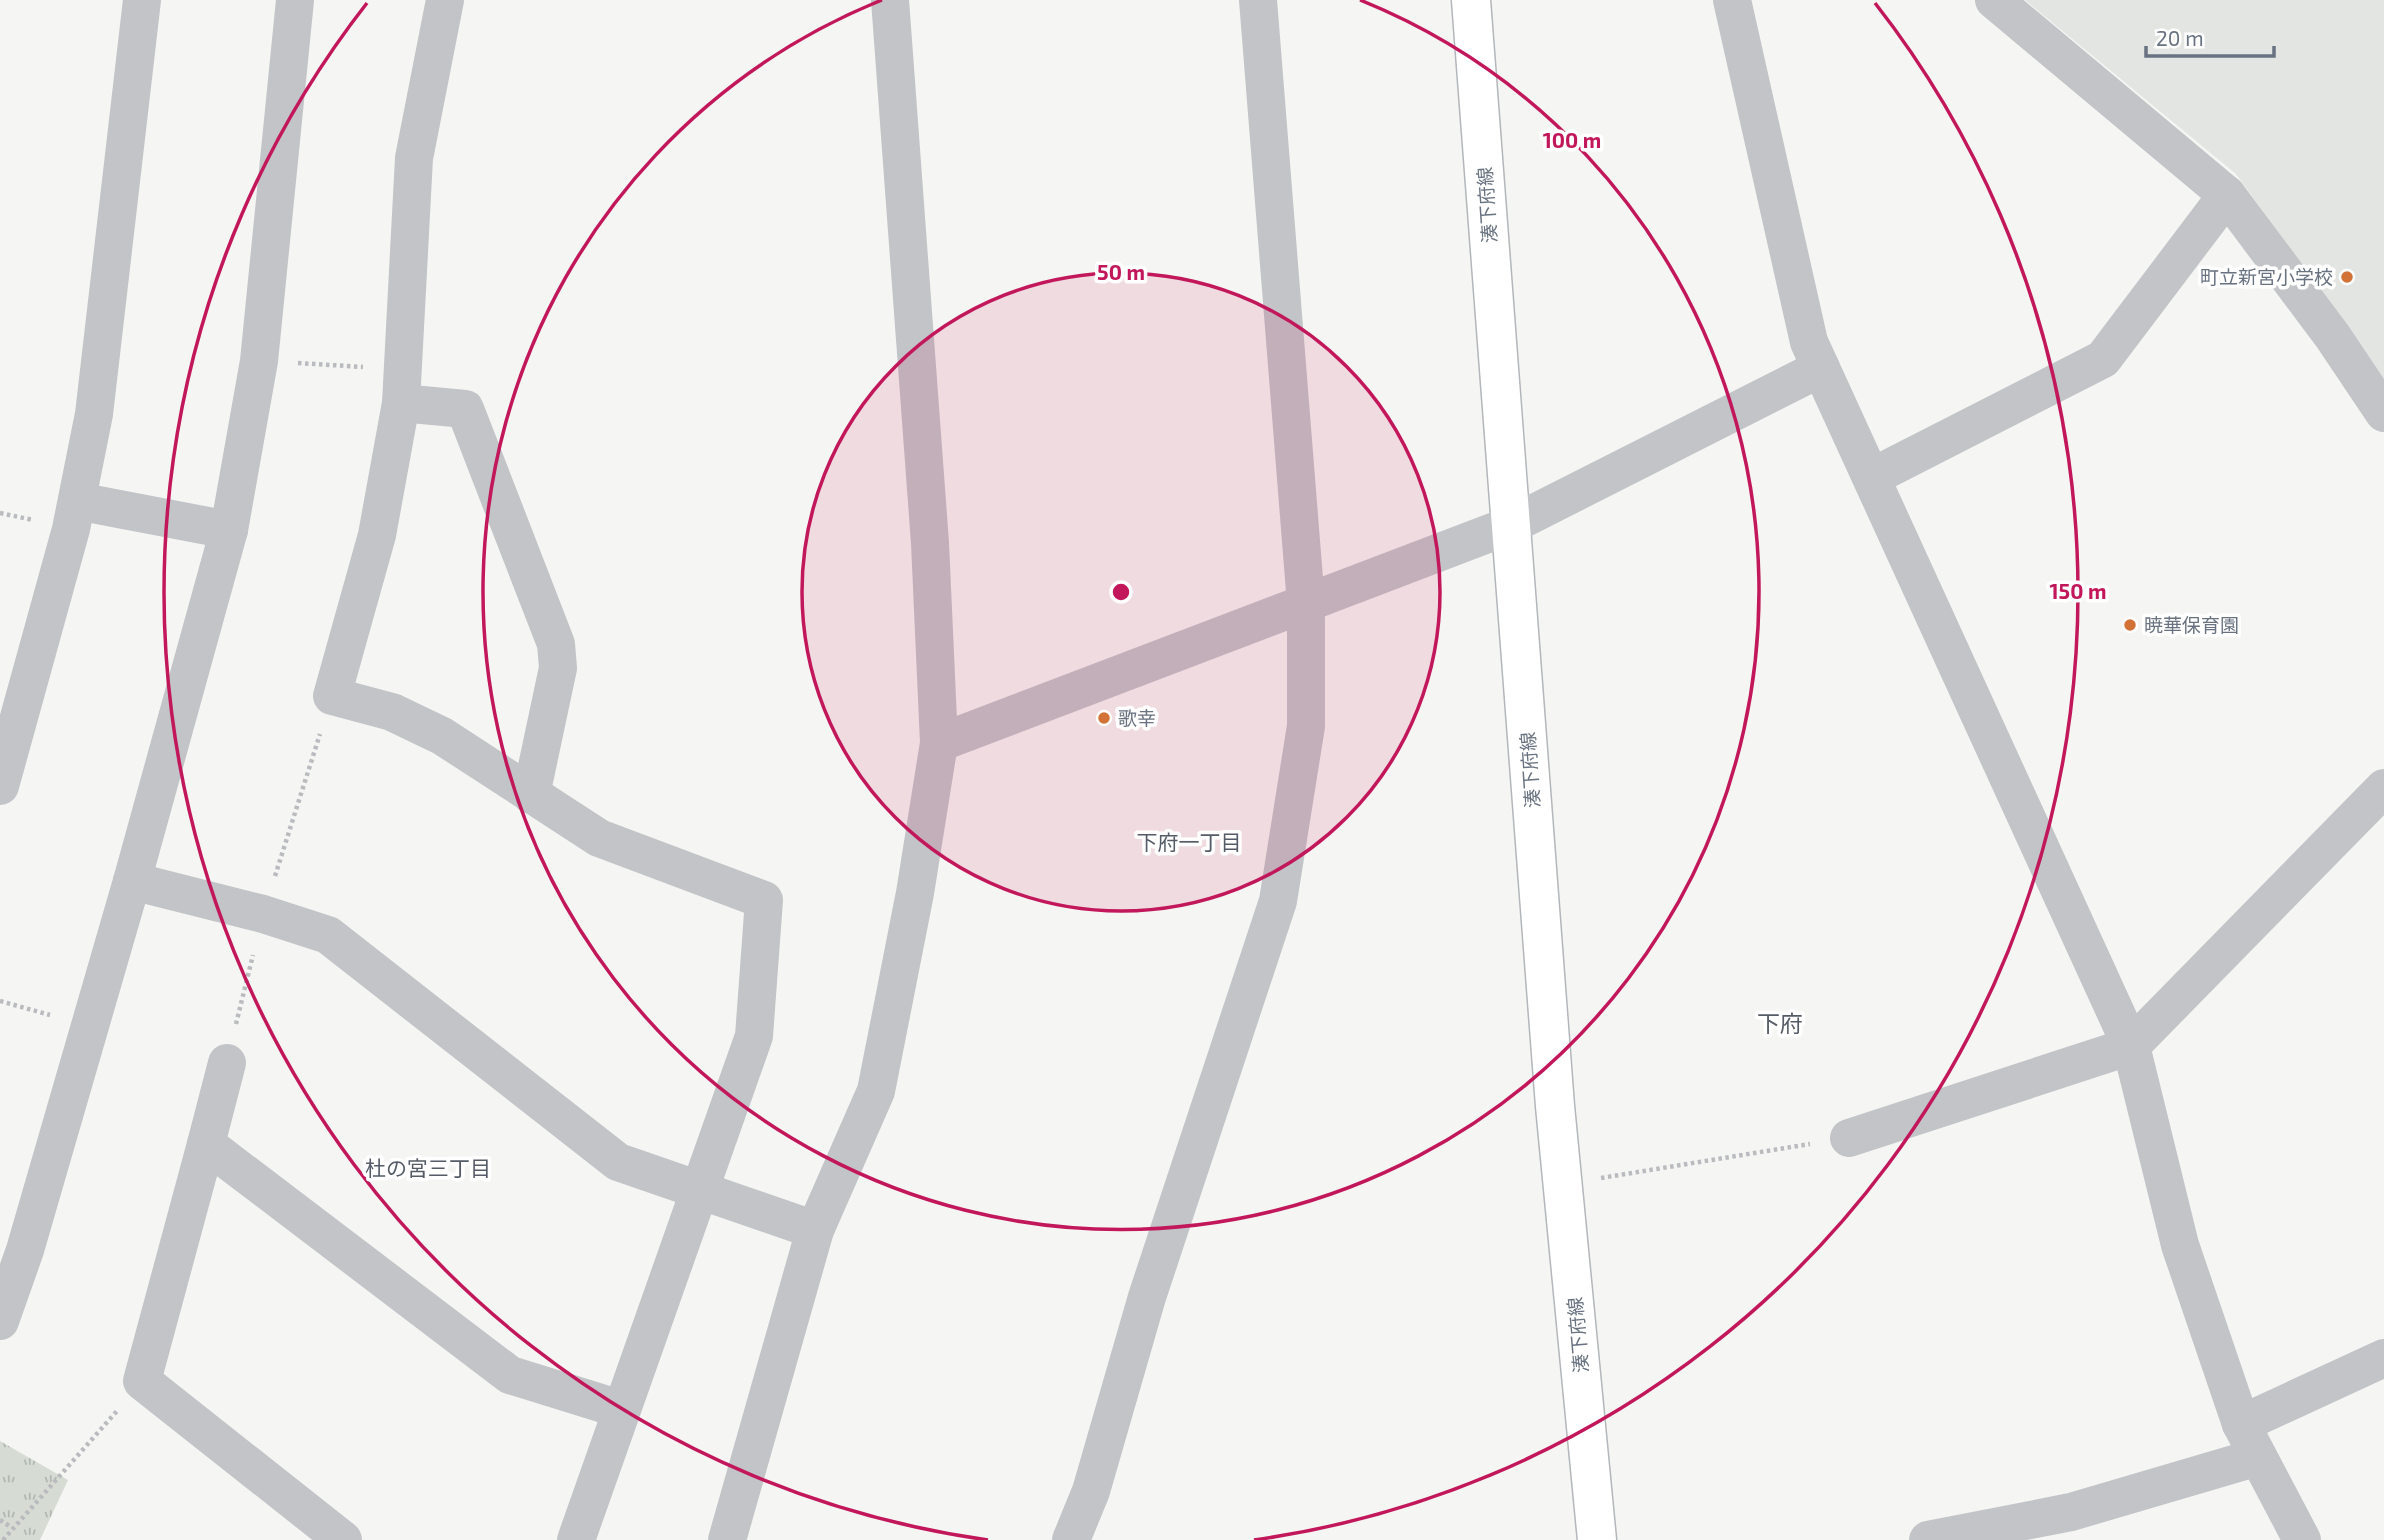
<svg xmlns="http://www.w3.org/2000/svg" width="2384" height="1540" font-family="'Exo 2','Noto Sans JP',sans-serif">
  <style>
    .built { fill: #e3e5e3 }
    .grass { fill: url(#grass-tufts) }
    .lines { fill: none; stroke-linecap: round; stroke-linejoin: round }
    .major-casing { stroke: #b3b6ba; stroke-width: 41 }
    .path { stroke: #b9bbbe; stroke-width: 4.5; stroke-dasharray: 3.5 3.5; stroke-linecap: butt }
    .minor { stroke: #c2c4c8; stroke-width: 38 }
    .major { stroke: #fff; stroke-width: 38 }
    .ring { fill: none; stroke: #c2185b; stroke-width: 3.5 }
    .poi-dot { fill: #d37236; stroke: #fff; stroke-width: 2.5 }
    .labels { text-anchor: middle; stroke-width: 7; stroke-linejoin: round; paint-order: stroke }
    .street-label { font-size: 19px; fill: #687281; stroke: #fff }
    .poi-label { font-size: 19px; fill: #687281; stroke: #fff; text-anchor: start }
    .neighbourhood-label { font-size: 21px; fill: #555c67; stroke: #fff }
    .quarter-label { font-size: 23px; fill: #555c67; stroke: #fff }
    .centre { fill: #c2185b; stroke: #fff; stroke-width: 3.5 }
    .ring-label { font-size: 21px; text-anchor: middle; font-weight: bold; fill: #c2185b; stroke: #fff; stroke-width: 7; stroke-linejoin: round; paint-order: stroke }
  </style>
  <defs>
    <pattern id="grass-tufts" width="24" height="20" patternUnits="userSpaceOnUse" patternTransform="scale(1.75)"><rect width="24" height="20" fill="#d6dcd4"/><path d="M3 7l-1-3M5 7V3M7 7l1-3M15 17l-1-3M17 17v-4M19 17l1-3" fill="none" stroke="#b1b7b1"/></pattern>
  </defs>
  <rect width="100%" height="100%" fill="#f5f6f3"/>
  <polygon class="built" points="2025,0 2384,0 2384,379 2236,174"/>
  <polygon class="grass" points="0,1441 68,1480 40,1540 0,1540"/>
  <g class="lines">
    <g class="major-casing">
      <polyline id="major" points="1471,0 1555,1106 1597,1540"/>
    </g>
    <g class="path">
      <polyline points="298,363 363,367"/>
      <polyline points="0,513 33,520"/>
      <polyline points="275,876 320,734"/>
      <polyline points="0,1001 50,1015"/>
      <polyline points="236,1024 253,955"/>
      <polyline points="1601,1178 1810,1144"/>
      <polyline points="0,1520 11,1527"/>
      <polyline points="3,1540 117,1411"/>
    </g>
    <g class="minor">
      <polyline points="445,0 414,158 401,403 377,535 332,696 392,712 442,736 599,838 764,900 754,1036 576,1540"/>
      <polyline points="1732,0 1809,342 2131,1046 2180,1245 2241,1424 2302,1540"/>
      <polyline points="1994,0 2227,195 2333,337 2384,413"/>
      <polyline points="401,403 465,409 556,644 558,668 531,795"/>
      <polyline points="1872,477 2103,359 2227,195"/>
      <polyline points="77,501 229,530"/>
      <polyline points="939,743 1511,525 1821,368"/>
      <polyline points="0,786 71,529 94,414 142,0"/>
      <polyline points="132,881 263,914 328,935 618,1162 815,1230"/>
      <polyline points="1849,1138 2131,1046 2384,788"/>
      <polyline points="206,1144 227,1063"/>
      <polyline points="0,1321 25,1250 132,881 229,530 259,361 295,0"/>
      <polyline points="2241,1424 2384,1358"/>
      <polyline points="343,1540 142,1381 206,1144 510,1375 620,1409"/>
      <polyline points="727,1540 815,1230 876,1091 915,893 939,743 930,543 890,0"/>
      <polyline points="1071,1540 1091,1491 1147,1297 1278,901 1306,726 1306,604 1258,0"/>
      <polyline points="1928,1540 2071,1512 2258,1457"/>
    </g>
    <use href="#major" class="major"/>
  </g>
  <circle cx="1121" cy="592" r="319" fill="#c2185b" fill-opacity=".12"/>
  <g class="ring">
    <circle cx="1121" cy="592" r="319"/>
    <path d="M1360 0A638 638 0 1 1 882 0"/>
    <path d="M988 1540A957 957 0 0 1 367 3M1875 3A957 957 0 0 1 1254 1540"/>
  </g>
  <g class="poi-dot">
    <circle cx="2347" cy="277" r="7"/>
    <circle cx="2130" cy="625" r="7"/>
    <circle cx="1104" cy="718" r="7"/>
  </g>
  <g class="labels">
    <g class="street-label">
      <text transform="translate(1487 205) rotate(-94)" y="7">湊下府線</text>
      <text transform="translate(1530 770) rotate(-94)" y="7">湊下府線</text>
      <text transform="translate(1578 1335) rotate(-95)" y="7">湊下府線</text>
    </g>
    <g class="poi-label">
      <text x="2333" y="284" text-anchor="end">町立新宮小学校</text>
      <text x="2144" y="632">暁華保育園</text>
      <text x="1118" y="725">歌幸</text>
    </g>
    <g class="neighbourhood-label">
      <text x="1189" y="850">下府一丁目</text>
      <text x="428" y="1176">杜の宮三丁目</text>
    </g>
    <g class="quarter-label">
      <text x="1780" y="1032">下府</text>
    </g>
  </g>
  <circle cx="1121" cy="592" r="10" class="centre"/>
  <g class="ring-label">
    <text x="1572" y="148">100 m</text>
    <text x="1121" y="280">50 m</text>
    <text x="2078" y="599">150 m</text>
  </g>
  <path d="M2146 46v10h128v-10" fill="none" stroke="#687281" stroke-width="3.5"/>
  <text x="2156" y="46" font-size="21" fill="#687281" stroke="#ffffff" stroke-width="5" paint-order="stroke">20 m</text>
</svg>
